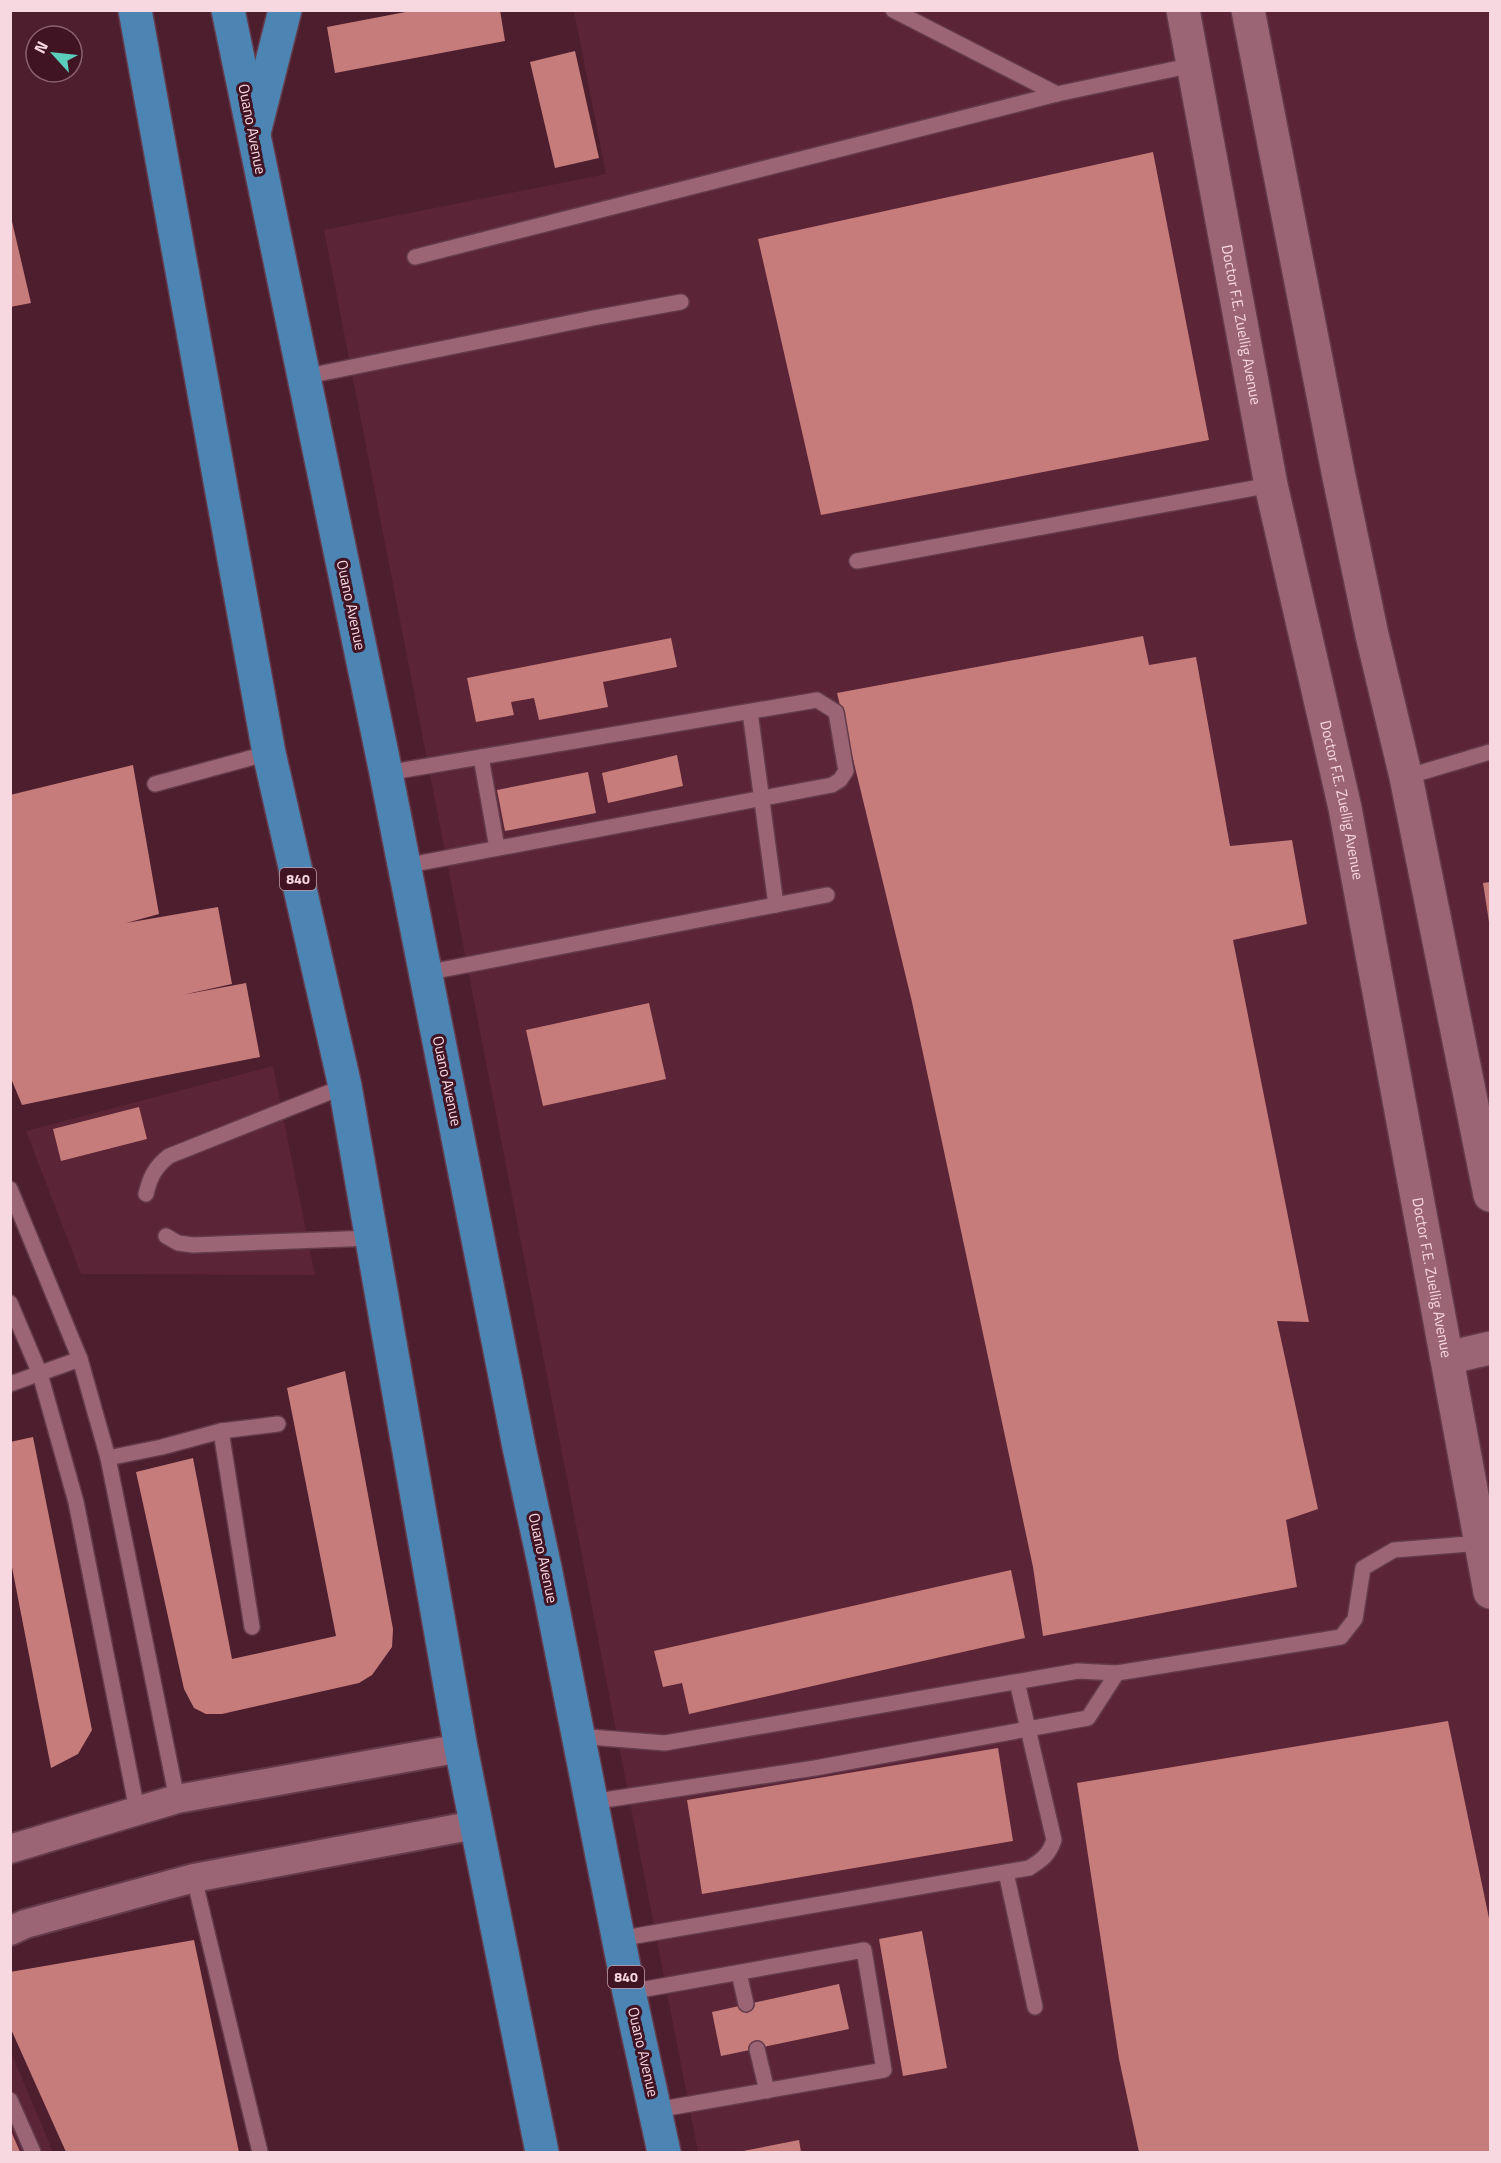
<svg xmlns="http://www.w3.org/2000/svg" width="1501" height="2163" font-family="'Titillium Web',sans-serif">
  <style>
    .built { fill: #5b2437 }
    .building { fill: #c67c7b }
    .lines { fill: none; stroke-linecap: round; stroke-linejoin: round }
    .service-casing { stroke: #643b4b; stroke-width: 18 }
    .minor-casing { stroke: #643b4b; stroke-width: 32 }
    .tertiary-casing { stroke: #643b4b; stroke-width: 36 }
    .trunk-casing { stroke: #643b4b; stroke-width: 36 }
    .service { stroke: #9c6575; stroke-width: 15 }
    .minor { stroke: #9c6575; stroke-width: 28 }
    .tertiary { stroke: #9c6575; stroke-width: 33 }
    .trunk { stroke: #4c85b4; stroke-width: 33 }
    .labels { text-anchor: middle; stroke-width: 6; stroke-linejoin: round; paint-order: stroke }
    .shield { fill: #411424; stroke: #c09da8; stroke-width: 1.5 }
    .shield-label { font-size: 14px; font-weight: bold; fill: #f7d8e0 }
    .street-label { font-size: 15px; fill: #f7d8e0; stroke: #411424 }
  </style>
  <rect width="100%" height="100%" fill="#4d1e2e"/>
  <g class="built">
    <polygon points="574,11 1490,11 1490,2152 698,2152 324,230 606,174"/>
    <polygon points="273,1066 315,1275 81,1274 26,1131"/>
    <polygon points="11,2052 53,2152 11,2152"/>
  </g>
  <g class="building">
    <polygon points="416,10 500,10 505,41 335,73 327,27"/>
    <polygon points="575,51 599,158 555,168 530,62"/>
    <polygon points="1153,152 1209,440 821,515 758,239"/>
    <polygon points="10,213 31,303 10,307"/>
    <polygon points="1143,636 1149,665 1196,657 1230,846 1292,840 1307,924 1233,940 1309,1322 1277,1321 1318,1509 1286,1520 1297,1587 1043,1636 1033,1567 912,1002 837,693"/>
    <polygon points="671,638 677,667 603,682 608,707 539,720 534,698 511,702 514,715 476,722 467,678"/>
    <polygon points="677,755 683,786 608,803 602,773"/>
    <polygon points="133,765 159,914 126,923 218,907 232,984 182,995 246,983 260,1057 147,1079 22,1105 10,1076 10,795"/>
    <polygon points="588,772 596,813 505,831 497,790"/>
    <polygon points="1490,882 1490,922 1489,922 1483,883"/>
    <polygon points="649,1003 666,1079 543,1106 526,1030"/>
    <polygon points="139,1107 147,1139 61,1161 53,1129"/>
    <polygon points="345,1371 393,1629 392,1647 372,1675 359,1683 222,1714 206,1714 194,1708 184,1689 136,1472 193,1458 232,1659 336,1636 287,1388"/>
    <polygon points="33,1437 92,1730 78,1754 51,1768 10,1557 10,1442"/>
    <polygon points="1011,1570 1025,1638 689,1714 682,1683 663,1687 654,1651"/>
    <polygon points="1448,1721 1490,1923 1490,2152 1139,2152 1119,2059 1077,1783"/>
    <polygon points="998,1748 1013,1841 702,1894 687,1800"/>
    <polygon points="922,1931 947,2068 903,2076 879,1939"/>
    <polygon points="194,1940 239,2152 66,2152 10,2027 10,1972"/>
    <polygon points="839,1984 849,2029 721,2056 712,2012"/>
    <polygon points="10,2131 11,2131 20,2152 10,2152"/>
    <polygon points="799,2140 801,2152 743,2152 743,2151"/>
  </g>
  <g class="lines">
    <g class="service-casing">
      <g id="service">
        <polyline points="893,10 1057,94"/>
        <polyline points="415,257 1057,94 1193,65"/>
        <polyline points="303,377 593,318 681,302"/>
        <polyline points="857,561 1271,485"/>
        <polyline points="750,712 776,905"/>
        <polyline points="481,757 497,848"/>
        <polyline points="386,773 817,700 836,712 846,771 840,780 832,785 404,866"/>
        <polyline points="1406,777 1490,752"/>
        <polyline points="155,784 269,753"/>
        <polyline points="425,973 827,895"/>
        <polyline points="10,1189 80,1359 108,1458 177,1799"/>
        <path d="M 146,1194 C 150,1177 155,1167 169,1156 L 345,1086"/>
        <polyline points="166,1236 178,1243 193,1245 372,1238"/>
        <polyline points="10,1303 40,1374 76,1502 137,1810"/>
        <polyline points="10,1384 80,1359"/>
        <polyline points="221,1431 252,1627"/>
        <polyline points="108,1458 162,1447 221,1431 278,1424"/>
        <polyline points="577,1736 665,1743 1078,1671 1117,1673 1341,1637 1355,1619 1363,1568 1394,1550 1481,1543"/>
        <polyline points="591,1802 815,1768 1088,1718 1117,1673"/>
        <polyline points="1006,1872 1035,2007"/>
        <polyline points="194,1878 260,2152"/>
        <path d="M 618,1939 L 1029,1868 C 1042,1860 1049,1855 1054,1840 L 1017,1682"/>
        <polyline points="739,1973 746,2004"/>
        <polyline points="629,1992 864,1950 884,2070 656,2110"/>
        <polyline points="757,2049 767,2091"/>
        <polyline points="10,2100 33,2152"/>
      </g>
    </g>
    <g class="minor-casing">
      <g id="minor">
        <polyline points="10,1849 177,1799 461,1748"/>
        <polyline points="10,1931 25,1924 194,1878 475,1825"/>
      </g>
    </g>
    <g class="tertiary-casing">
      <g id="tertiary">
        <path id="s1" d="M 1183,10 L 1271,485 L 1345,808 L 1490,1592"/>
        <polyline points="1248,10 1339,477 1372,635 1406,777 1490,1195"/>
        <polyline points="1447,1358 1490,1348"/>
      </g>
    </g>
    <g class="trunk-casing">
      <g id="trunk">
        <polyline points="135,10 269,753 345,1086 461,1748 542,2152"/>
        <polyline points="228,10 386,773 519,1447 545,1568 629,1992 664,2152"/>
        <polyline points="255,129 285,10"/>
      </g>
    </g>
    <use href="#service" class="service"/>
    <use href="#minor" class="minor"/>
    <use href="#tertiary" class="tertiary"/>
    <use href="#trunk" class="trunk"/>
  </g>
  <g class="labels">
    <g class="shield">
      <rect x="280" y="868" width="36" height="22" rx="4.5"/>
      <rect x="608" y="1966" width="36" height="22" rx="4.5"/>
    </g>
    <g class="shield-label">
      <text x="298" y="884">840</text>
      <text x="626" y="1982">840</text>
    </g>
    <g class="street-label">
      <text transform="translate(252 129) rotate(79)" y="5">Ouano Avenue</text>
      <text dy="5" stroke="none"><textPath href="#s1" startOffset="320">Doctor F.E. Zuellig Avenue</textPath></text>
      <text transform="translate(351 605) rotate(78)" y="5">Ouano Avenue</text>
      <text dy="5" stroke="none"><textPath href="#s1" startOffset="806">Doctor F.E. Zuellig Avenue</textPath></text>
      <text transform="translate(447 1081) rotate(78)" y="5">Ouano Avenue</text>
      <text dy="5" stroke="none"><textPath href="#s1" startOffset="1292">Doctor F.E. Zuellig Avenue</textPath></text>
      <text transform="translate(543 1558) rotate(78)" y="5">Ouano Avenue</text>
      <text transform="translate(643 2052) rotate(77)" y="5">Ouano Avenue</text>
    </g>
  </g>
  <rect width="1501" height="2163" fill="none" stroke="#f7d8e0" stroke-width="24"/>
  <g transform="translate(54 54) rotate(297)"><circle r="28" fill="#411424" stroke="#8a626f" stroke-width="1.5"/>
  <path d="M0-4.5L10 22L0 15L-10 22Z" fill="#5bcebb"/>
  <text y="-9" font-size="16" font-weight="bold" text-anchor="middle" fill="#f7d8e0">N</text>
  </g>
</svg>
